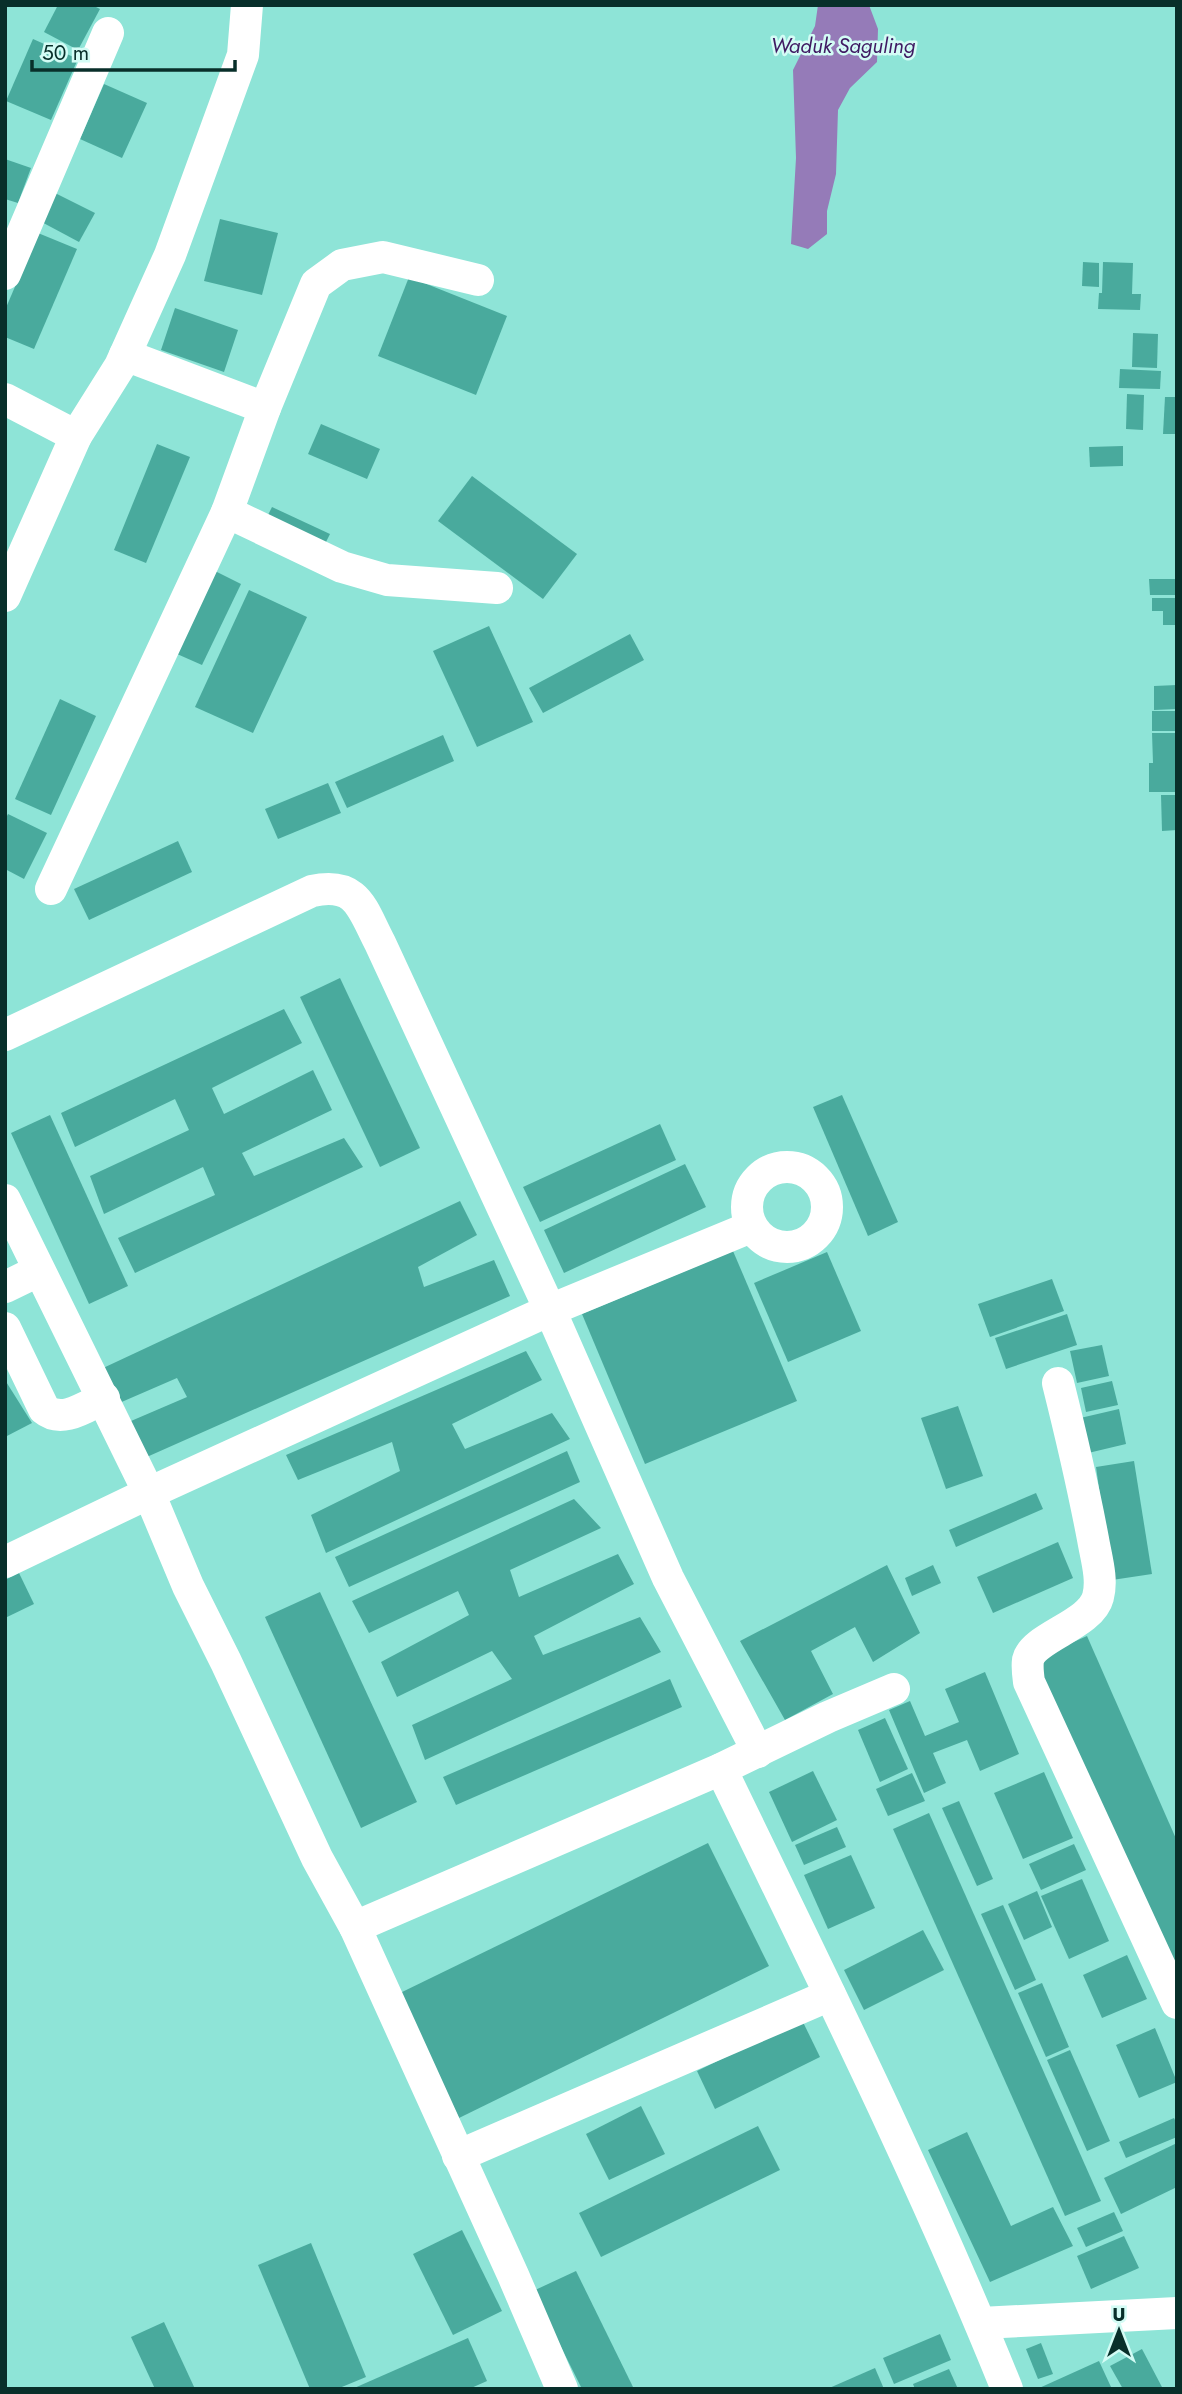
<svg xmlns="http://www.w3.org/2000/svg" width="1182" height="2394" font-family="Jost,sans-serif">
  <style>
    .water { fill: #957bb8 }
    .building { fill: #49aa9d }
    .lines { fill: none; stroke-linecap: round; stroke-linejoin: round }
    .minor { stroke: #fff; stroke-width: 32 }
    .labels { text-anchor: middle; stroke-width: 5; stroke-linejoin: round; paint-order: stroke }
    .water-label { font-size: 21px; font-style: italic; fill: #3f1962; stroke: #d3fcf5 }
  </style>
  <rect width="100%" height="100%" fill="#8ee4d7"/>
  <polygon class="water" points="818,5 869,5 878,29 877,62 850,88 838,110 836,174 827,211 827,234 808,249 791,244 796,158 793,70 815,26"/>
  <g class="building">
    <polygon points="58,5 92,5 100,9 78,50 44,32"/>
    <polygon points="33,39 78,59 51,120 6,101"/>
    <polygon points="104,84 147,103 122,158 80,139"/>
    <polygon points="5,159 31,168 18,203 5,199"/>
    <polygon points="51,191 95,213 79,242 36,219"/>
    <polygon points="220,219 278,233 262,295 204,281"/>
    <polygon points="38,233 77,249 34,349 5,337 5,310"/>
    <polygon points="1083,262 1099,263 1099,287 1082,286"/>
    <polygon points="1103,262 1133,263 1132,294 1141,294 1140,310 1098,309 1099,293 1102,293"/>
    <polygon points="409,277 507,316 476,395 378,356"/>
    <polygon points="175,308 238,330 224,372 161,350"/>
    <polygon points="1133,333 1158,334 1157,368 1132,367"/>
    <polygon points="1120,369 1161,371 1160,389 1119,388"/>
    <polygon points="1127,394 1144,395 1143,430 1126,429"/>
    <polygon points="1165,397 1177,397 1177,434 1163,434"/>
    <polygon points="321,424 380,449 367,479 308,454"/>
    <polygon points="157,444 190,457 146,563 114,550"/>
    <polygon points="1123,446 1123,466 1090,467 1089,447"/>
    <polygon points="472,476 577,554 543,599 438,521"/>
    <polygon points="272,507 330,534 322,550 264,523"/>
    <polygon points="207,567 241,584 202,665 168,650"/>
    <polygon points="1149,579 1177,579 1177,595 1150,595"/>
    <polygon points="249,590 307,617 253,733 195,707"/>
    <polygon points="1152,598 1177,598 1177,625 1163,625 1163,611 1152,611"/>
    <polygon points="489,626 533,722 477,747 433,651"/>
    <polygon points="630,634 644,660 543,713 529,688"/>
    <polygon points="1177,685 1177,709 1154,710 1154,686"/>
    <polygon points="60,699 96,716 51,815 15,799"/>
    <rect x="1152" y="711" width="25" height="20"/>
    <polygon points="1152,733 1177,733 1177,792 1149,792 1149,763 1153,763"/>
    <polygon points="443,735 454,761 347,808 335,782"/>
    <polygon points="328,783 341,813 278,839 265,809"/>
    <polygon points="1161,795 1177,795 1177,830 1162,831"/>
    <polygon points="8,814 47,833 24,879 5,869 5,820"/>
    <polygon points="178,841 192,872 89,920 74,889"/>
    <polygon points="340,978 420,1148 380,1167 300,997"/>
    <polygon points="284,1009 302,1043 212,1088 224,1114 313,1070 332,1110 242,1153 254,1176 344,1138 363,1167 135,1273 118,1238 215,1195 203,1167 104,1214 90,1176 189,1130 175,1099 75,1147 61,1113"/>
    <polygon points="842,1095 898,1222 868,1236 813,1107"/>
    <polygon points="50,1115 128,1286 89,1304 11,1133"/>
    <polygon points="660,1124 676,1160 540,1222 523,1187"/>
    <polygon points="685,1164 706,1207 564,1273 544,1230"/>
    <polygon points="460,1201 477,1235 418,1267 424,1287 494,1260 510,1296 140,1460 124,1424 187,1397 177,1378 117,1404 101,1369"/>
    <polygon points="733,1251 797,1401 645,1464 582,1314"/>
    <polygon points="827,1252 861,1331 788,1362 754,1283"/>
    <polygon points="1052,1279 1064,1311 990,1337 978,1304"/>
    <polygon points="1067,1314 1077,1345 1006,1369 995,1338"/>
    <polygon points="1102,1345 1109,1376 1077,1383 1070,1351"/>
    <polygon points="526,1351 542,1380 452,1424 465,1449 552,1413 570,1439 326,1553 311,1515 400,1471 392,1442 298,1480 286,1455"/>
    <polygon points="5,1380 32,1423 5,1437"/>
    <polygon points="1112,1381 1118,1405 1086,1412 1081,1388"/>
    <polygon points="958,1406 983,1476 946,1489 921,1418"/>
    <polygon points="1119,1409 1126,1444 1084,1454 1076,1419"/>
    <polygon points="567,1451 580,1482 349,1587 335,1557"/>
    <polygon points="1134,1461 1152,1574 1112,1580 1096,1467"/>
    <polygon points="1036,1493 1043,1509 956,1547 949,1530"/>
    <polygon points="574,1499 601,1528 510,1570 519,1597 618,1554 634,1584 534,1636 543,1655 640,1617 661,1652 425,1760 412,1725 512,1679 492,1651 397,1697 381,1662 469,1615 458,1591 369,1633 352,1601"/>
    <polygon points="1058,1542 1073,1578 993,1613 977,1577"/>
    <polygon points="887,1565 920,1633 873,1662 855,1627 811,1651 833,1694 785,1720 740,1641"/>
    <polygon points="933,1565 941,1583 912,1596 905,1578"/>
    <polygon points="19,1573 34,1604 5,1618 5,1580"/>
    <polygon points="320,1592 417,1802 361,1828 265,1617"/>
    <polygon points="1087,1636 1177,1841 1177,1962 1169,1965 1035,1659"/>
    <polygon points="985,1672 1019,1754 980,1771 967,1740 933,1753 946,1783 924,1793 889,1710 910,1701 925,1736 959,1722 945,1689"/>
    <polygon points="670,1679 682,1707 456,1805 443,1777"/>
    <polygon points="885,1718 908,1769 880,1782 858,1730"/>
    <polygon points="813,1771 837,1820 792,1842 769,1792"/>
    <polygon points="1044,1772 1073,1838 1023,1859 994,1793"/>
    <polygon points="912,1773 925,1801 888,1816 876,1789"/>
    <polygon points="959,1801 993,1879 977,1886 942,1808"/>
    <polygon points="929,1813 1101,2201 1065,2216 893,1829"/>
    <polygon points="837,1827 846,1847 804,1865 795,1845"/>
    <polygon points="708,1843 769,1966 459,2118 398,1994"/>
    <polygon points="1074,1844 1086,1870 1041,1890 1029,1864"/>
    <polygon points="851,1855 875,1908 828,1929 804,1875"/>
    <polygon points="1082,1879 1109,1941 1069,1959 1041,1896"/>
    <polygon points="1037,1891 1052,1927 1024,1940 1008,1904"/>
    <polygon points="1003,1905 1036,1980 1015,1990 981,1914"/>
    <polygon points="923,1930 944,1970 864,2010 844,1970"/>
    <polygon points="1127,1955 1147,1999 1102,2018 1083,1975"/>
    <polygon points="1042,1983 1069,2047 1046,2057 1018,1993"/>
    <polygon points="802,2020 820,2057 715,2109 697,2071"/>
    <polygon points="1155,2028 1177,2082 1139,2098 1116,2045"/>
    <polygon points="1070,2050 1110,2141 1087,2151 1047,2060"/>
    <polygon points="641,2106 665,2154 609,2180 586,2134"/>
    <polygon points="1174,2118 1177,2124 1177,2137 1126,2158 1119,2142"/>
    <polygon points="758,2126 780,2170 601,2257 579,2213"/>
    <polygon points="967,2132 1011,2226 1053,2207 1073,2246 990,2282 928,2150"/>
    <polygon points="1177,2143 1177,2187 1121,2214 1104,2178"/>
    <polygon points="1114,2212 1123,2231 1086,2247 1077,2228"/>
    <polygon points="462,2230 502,2311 453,2335 413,2254"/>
    <polygon points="1124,2236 1139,2268 1091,2289 1077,2256"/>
    <polygon points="311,2243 366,2377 337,2389 310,2389 258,2265"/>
    <polygon points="576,2271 634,2389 582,2389 533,2291"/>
    <polygon points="164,2322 195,2389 155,2389 131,2337"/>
    <polygon points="940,2334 951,2360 894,2384 883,2358"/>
    <polygon points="468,2338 487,2381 469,2389 352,2389"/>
    <polygon points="1041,2343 1053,2374 1038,2379 1026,2349"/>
    <polygon points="1142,2349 1163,2389 1123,2389 1110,2366"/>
    <polygon points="1099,2361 1111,2387 1037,2389"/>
    <polygon points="875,2368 884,2389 827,2389"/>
    <polygon points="949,2369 958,2389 915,2389 913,2384"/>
  </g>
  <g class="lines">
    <g class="minor">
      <polyline points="5,274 108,33"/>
      <polyline points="5,399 76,436"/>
      <polyline points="265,408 316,284 342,265 383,257 478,280"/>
      <polyline points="227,512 342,567 387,580 497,588"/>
      <polyline points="5,596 76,436 120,366 170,255 243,55 247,5"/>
      <polyline points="51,889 227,512 265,408 125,355"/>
      <path d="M 5,1035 L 312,891 C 358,881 362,909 380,943 L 550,1310 L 668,1578 L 758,1752"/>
      <circle cx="787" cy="1207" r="40"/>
      <polyline points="5,1200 149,1493 188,1586 226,1662 317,1858 355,1927 513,2275 562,2389"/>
      <polyline points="5,1287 38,1271"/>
      <path d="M 5,1328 L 44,1409 C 62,1424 85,1407 104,1398"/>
      <path d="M 1058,1383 C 1071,1435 1083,1486 1093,1539 C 1096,1557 1103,1579 1098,1597 C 1091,1625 1033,1637 1028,1660 C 1027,1667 1028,1675 1029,1682 L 1177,2003"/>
      <polyline points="5,1562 149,1493 550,1310 751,1227"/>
      <path d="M 721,1769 C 820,1974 922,2178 1007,2389"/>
      <polyline points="355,1927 721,1769 828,1717 894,1689"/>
      <polyline points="458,2156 830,1995"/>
      <polyline points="981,2323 1177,2313"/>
    </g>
  </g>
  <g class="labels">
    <g class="water-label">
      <text x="843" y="53">Waduk Saguling</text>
    </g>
  </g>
  <rect width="1182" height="2394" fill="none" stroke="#082f2a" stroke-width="14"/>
  <g transform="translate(1119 2331)" stroke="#d3fcf5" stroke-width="5" paint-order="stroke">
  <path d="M0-5L12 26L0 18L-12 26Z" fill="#082f2a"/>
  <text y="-10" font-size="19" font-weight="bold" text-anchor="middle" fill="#082f2a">U</text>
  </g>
  <path d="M32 60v10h203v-10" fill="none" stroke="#082f2a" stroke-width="3.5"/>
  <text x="42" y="60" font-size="21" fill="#082f2a" stroke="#d3fcf5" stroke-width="5" paint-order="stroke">50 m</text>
</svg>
